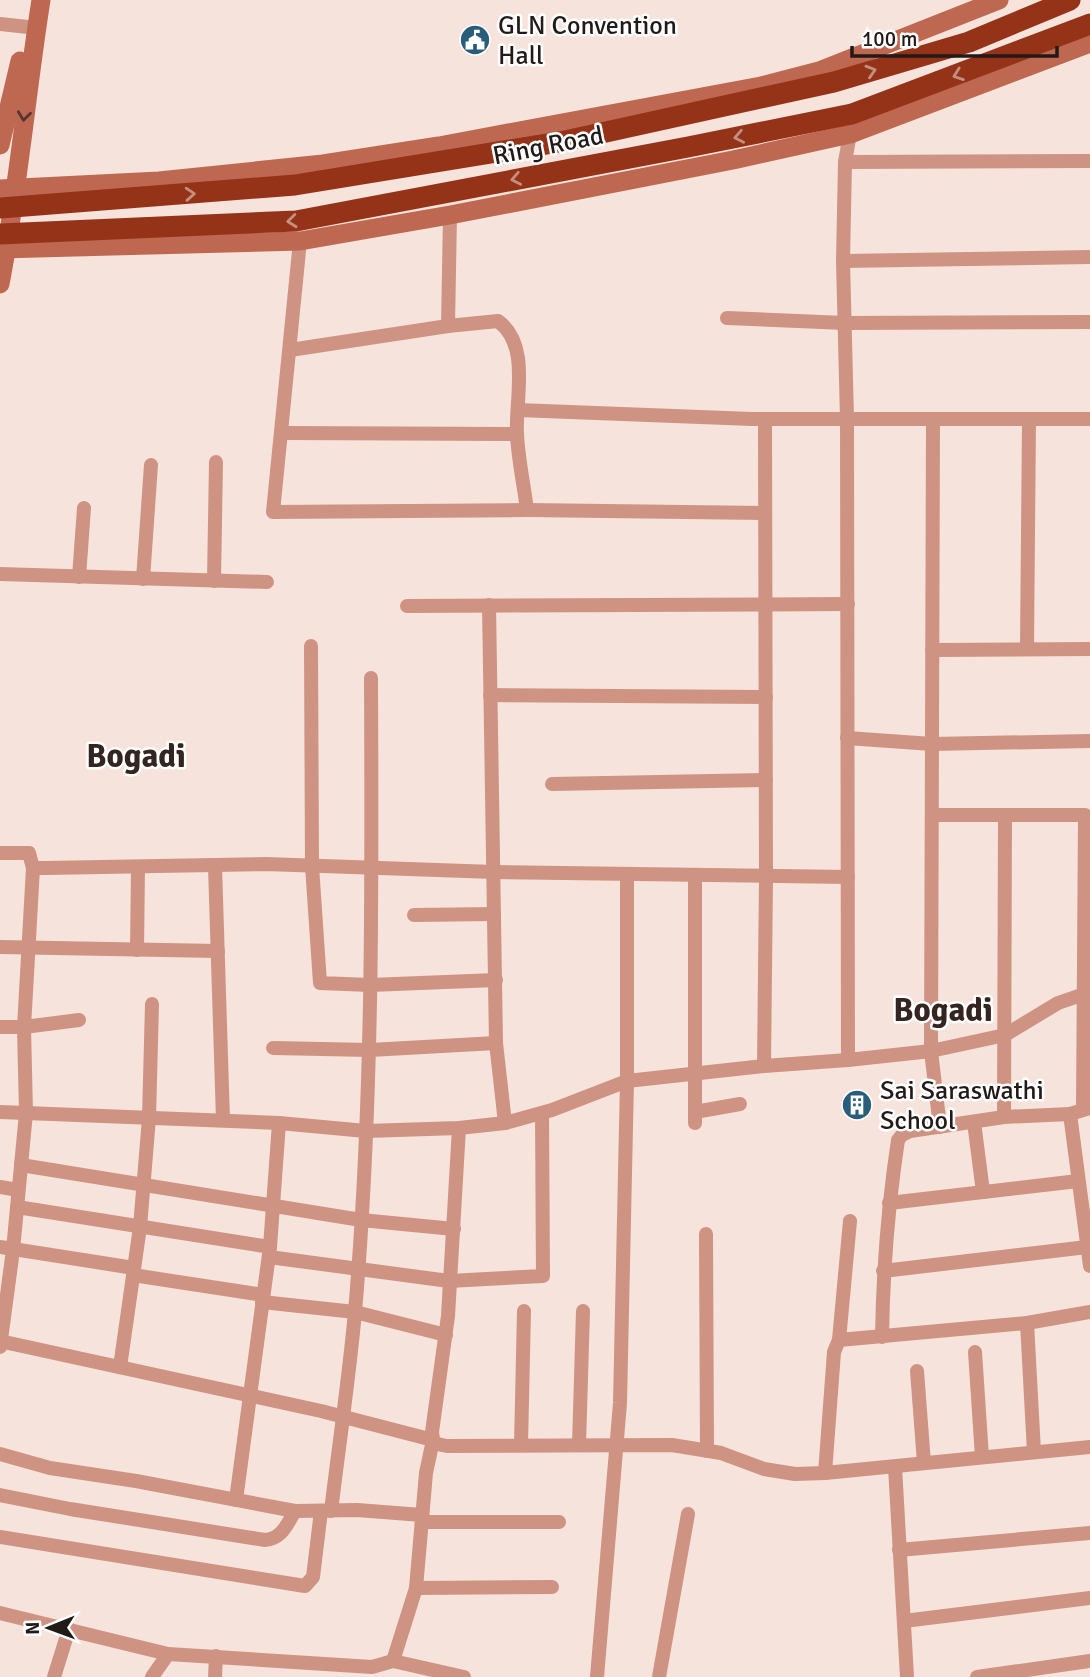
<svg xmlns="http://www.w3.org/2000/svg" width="1090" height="1677" font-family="Signika,sans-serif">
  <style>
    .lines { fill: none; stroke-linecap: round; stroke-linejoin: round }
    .street { stroke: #cf9383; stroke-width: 14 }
    .secondary { stroke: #be6851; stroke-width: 19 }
    .highway { stroke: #953319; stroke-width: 21 }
    .oneway { stroke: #c58f80 }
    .oneway2 { stroke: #58352c }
    .labels { text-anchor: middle; stroke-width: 5; stroke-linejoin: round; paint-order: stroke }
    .poi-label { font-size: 26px; fill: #211a18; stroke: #fff; text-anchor: start }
    .street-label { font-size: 26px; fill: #211a18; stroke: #fff }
    .district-label { font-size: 33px; font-weight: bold; fill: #342520; stroke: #fff }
  </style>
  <rect width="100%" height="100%" fill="#f6e3db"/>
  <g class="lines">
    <g class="street">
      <polyline points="0,24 28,27"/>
      <polyline points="845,162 1090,161"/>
      <path d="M 450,215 L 448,326 L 498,321 C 531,345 515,399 517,434 C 518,459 524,485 527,510"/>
      <polyline points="300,241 273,512 527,510 765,513"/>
      <polyline points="843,261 1090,257"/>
      <polyline points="727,318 845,323 1090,322"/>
      <polyline points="290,350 448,326"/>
      <polyline points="518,410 752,419 1090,419"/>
      <polyline points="933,419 931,1051 940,1127"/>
      <polyline points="282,433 517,434"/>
      <polyline points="0,574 267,582"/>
      <polyline points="79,577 84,508"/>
      <polyline points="143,579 151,465"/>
      <polyline points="214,581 216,462"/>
      <polyline points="489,605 496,1043 505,1123"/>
      <polyline points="407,606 848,604"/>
      <polyline points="311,646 312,866 320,983 370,985 496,980"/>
      <polyline points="1027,649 1029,419"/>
      <polyline points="932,650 1090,649"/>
      <polyline points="490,695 766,697"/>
      <polyline points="847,738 932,744 1090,741"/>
      <polyline points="552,784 766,780"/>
      <polyline points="932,815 1085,815 1083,1109"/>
      <polyline points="0,853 29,853 33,868 46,868 266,864 494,872 848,877"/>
      <polyline points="215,866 223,1120"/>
      <polyline points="414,915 494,914"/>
      <polyline points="0,947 218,951"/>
      <polyline points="137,950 138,867"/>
      <polyline points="0,1027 24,1027 79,1020"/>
      <polyline points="273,1048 370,1050 496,1043"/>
      <polyline points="848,1060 847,419 843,261 845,162 851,128"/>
      <polyline points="764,1066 766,878 765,419"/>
      <polyline points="0,1112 279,1123 366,1131 459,1128 505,1123 552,1110 627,1081 764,1066 848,1060 931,1051 1005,1035 1058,1003 1090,992"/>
      <polyline points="695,1112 740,1104"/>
      <polyline points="1070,1114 1090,1266"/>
      <polyline points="1004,1117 1005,816"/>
      <polyline points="974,1122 983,1192"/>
      <polyline points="695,1123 695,876"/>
      <polyline points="21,1165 361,1220 454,1229"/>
      <polyline points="0,1187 18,1190"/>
      <polyline points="889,1203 1078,1181"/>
      <polyline points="17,1207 270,1247"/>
      <polyline points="706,1234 707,1451"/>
      <polyline points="0,1247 134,1268"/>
      <polyline points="269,1257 449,1281 543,1276 542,1113"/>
      <polyline points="883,1271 1087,1247"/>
      <polyline points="133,1275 263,1295"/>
      <polyline points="262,1302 355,1312 446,1335"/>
      <polyline points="1027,1323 1034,1452"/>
      <path d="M 882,1337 C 883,1271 888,1206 898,1140 L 902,1135 L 910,1131 L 1004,1117 L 1070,1114 L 1090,1108"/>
      <polyline points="839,1340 850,1221"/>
      <polyline points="0,1341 321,1411 433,1440 437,1444 447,1446 672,1445 721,1453 764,1469 795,1474 825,1473 1090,1447"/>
      <polyline points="0,1347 13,1250 26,1113 24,1027 33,868"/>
      <polyline points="975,1352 982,1457"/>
      <polyline points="120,1367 140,1227 149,1118 152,1004"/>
      <polyline points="917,1371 924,1463"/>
      <polyline points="521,1445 524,1311"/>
      <polyline points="579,1445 583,1311"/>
      <polyline points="0,1454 50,1468 136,1481 295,1511 357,1510 422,1515"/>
      <polyline points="895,1467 907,1677"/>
      <polyline points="825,1473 834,1352 839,1340 1027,1323 1090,1312"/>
      <path d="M 0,1495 L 70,1509 L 265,1540 C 282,1539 287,1524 295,1511"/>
      <polyline points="236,1500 270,1247 279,1123"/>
      <path d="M 331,1511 C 339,1445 349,1378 355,1312 C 373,1101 372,889 371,678"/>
      <polyline points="422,1522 559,1522"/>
      <polyline points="0,1537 305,1586 313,1577 321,1511"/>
      <polyline points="899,1550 1090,1533"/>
      <polyline points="416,1588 552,1587"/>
      <polyline points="0,1613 168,1654 372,1667 393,1661 464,1677"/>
      <polyline points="904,1621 1090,1598"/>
      <polyline points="393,1661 416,1588 426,1473 433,1440 432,1432 448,1316 459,1128"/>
      <polyline points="54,1677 69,1629"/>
      <polyline points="152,1677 168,1654"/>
      <polyline points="215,1677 216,1656"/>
      <polyline points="597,1677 620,1403 627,1081 627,875"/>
      <polyline points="659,1677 688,1514"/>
      <polyline points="977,1677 1090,1661"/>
    </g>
    <g class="secondary">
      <polyline points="0,145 20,61"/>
      <polyline points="0,189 159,181 323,164 439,146 761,86 819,71 999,0"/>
      <polyline points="0,249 300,241 450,215 733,160 850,134 1090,43"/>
      <path d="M 0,284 C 18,191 26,95 41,0"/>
    </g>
    <g class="highway">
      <polyline points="0,208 295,185 565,141 834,82 969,42 1070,0"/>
      <polyline points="0,234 296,221 688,147 852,114 1090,24"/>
    </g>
  </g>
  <defs><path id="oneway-chevron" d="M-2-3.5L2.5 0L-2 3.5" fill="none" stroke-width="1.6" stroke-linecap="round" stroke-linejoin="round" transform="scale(1.75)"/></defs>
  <g class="oneway">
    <use href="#oneway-chevron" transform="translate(871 71) rotate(-17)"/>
    <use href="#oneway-chevron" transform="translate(958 75) rotate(160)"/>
    <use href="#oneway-chevron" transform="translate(739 137) rotate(169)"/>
    <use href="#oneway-chevron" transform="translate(516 179) rotate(169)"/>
    <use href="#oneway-chevron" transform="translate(190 194) rotate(-4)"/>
    <use href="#oneway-chevron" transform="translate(292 221) rotate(174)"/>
  </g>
  <use class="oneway2" href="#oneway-chevron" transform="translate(24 116) rotate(97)"/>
  <defs>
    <g id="civic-disc" transform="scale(1.575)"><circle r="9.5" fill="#2a5d7a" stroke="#fff"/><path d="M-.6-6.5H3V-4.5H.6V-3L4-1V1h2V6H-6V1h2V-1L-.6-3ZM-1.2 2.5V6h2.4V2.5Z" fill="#fff"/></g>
    <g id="building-disc" transform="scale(1.575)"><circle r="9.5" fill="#2a5d7a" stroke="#fff"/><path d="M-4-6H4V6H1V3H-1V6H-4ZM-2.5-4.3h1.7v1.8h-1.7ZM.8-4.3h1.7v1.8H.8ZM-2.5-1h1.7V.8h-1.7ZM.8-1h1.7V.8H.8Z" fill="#fff"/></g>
  </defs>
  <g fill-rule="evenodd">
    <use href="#civic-disc" x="475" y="40"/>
    <use href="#building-disc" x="857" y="1105"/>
  </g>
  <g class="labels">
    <g class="poi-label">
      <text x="498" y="34">GLN Convention<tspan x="498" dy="30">Hall</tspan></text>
      <text x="880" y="1099">Sai Saraswathi<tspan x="880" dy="30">School</tspan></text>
    </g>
    <g class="street-label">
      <text transform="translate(548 145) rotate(-11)" y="9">Ring Road</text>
    </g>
    <g class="district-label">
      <text x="136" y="767">Bogadi</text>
      <text x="943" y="1021">Bogadi</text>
    </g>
  </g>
  <g transform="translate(49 1628) rotate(269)" stroke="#ffffff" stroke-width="5" paint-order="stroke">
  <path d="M0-5L12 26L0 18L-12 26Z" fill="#211a18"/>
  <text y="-10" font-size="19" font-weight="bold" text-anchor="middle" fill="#211a18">N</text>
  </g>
  <path d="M852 46v10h205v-10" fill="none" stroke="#211a18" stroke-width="3.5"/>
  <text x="862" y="46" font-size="21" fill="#211a18" stroke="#ffffff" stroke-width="5" paint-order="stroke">100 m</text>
</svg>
